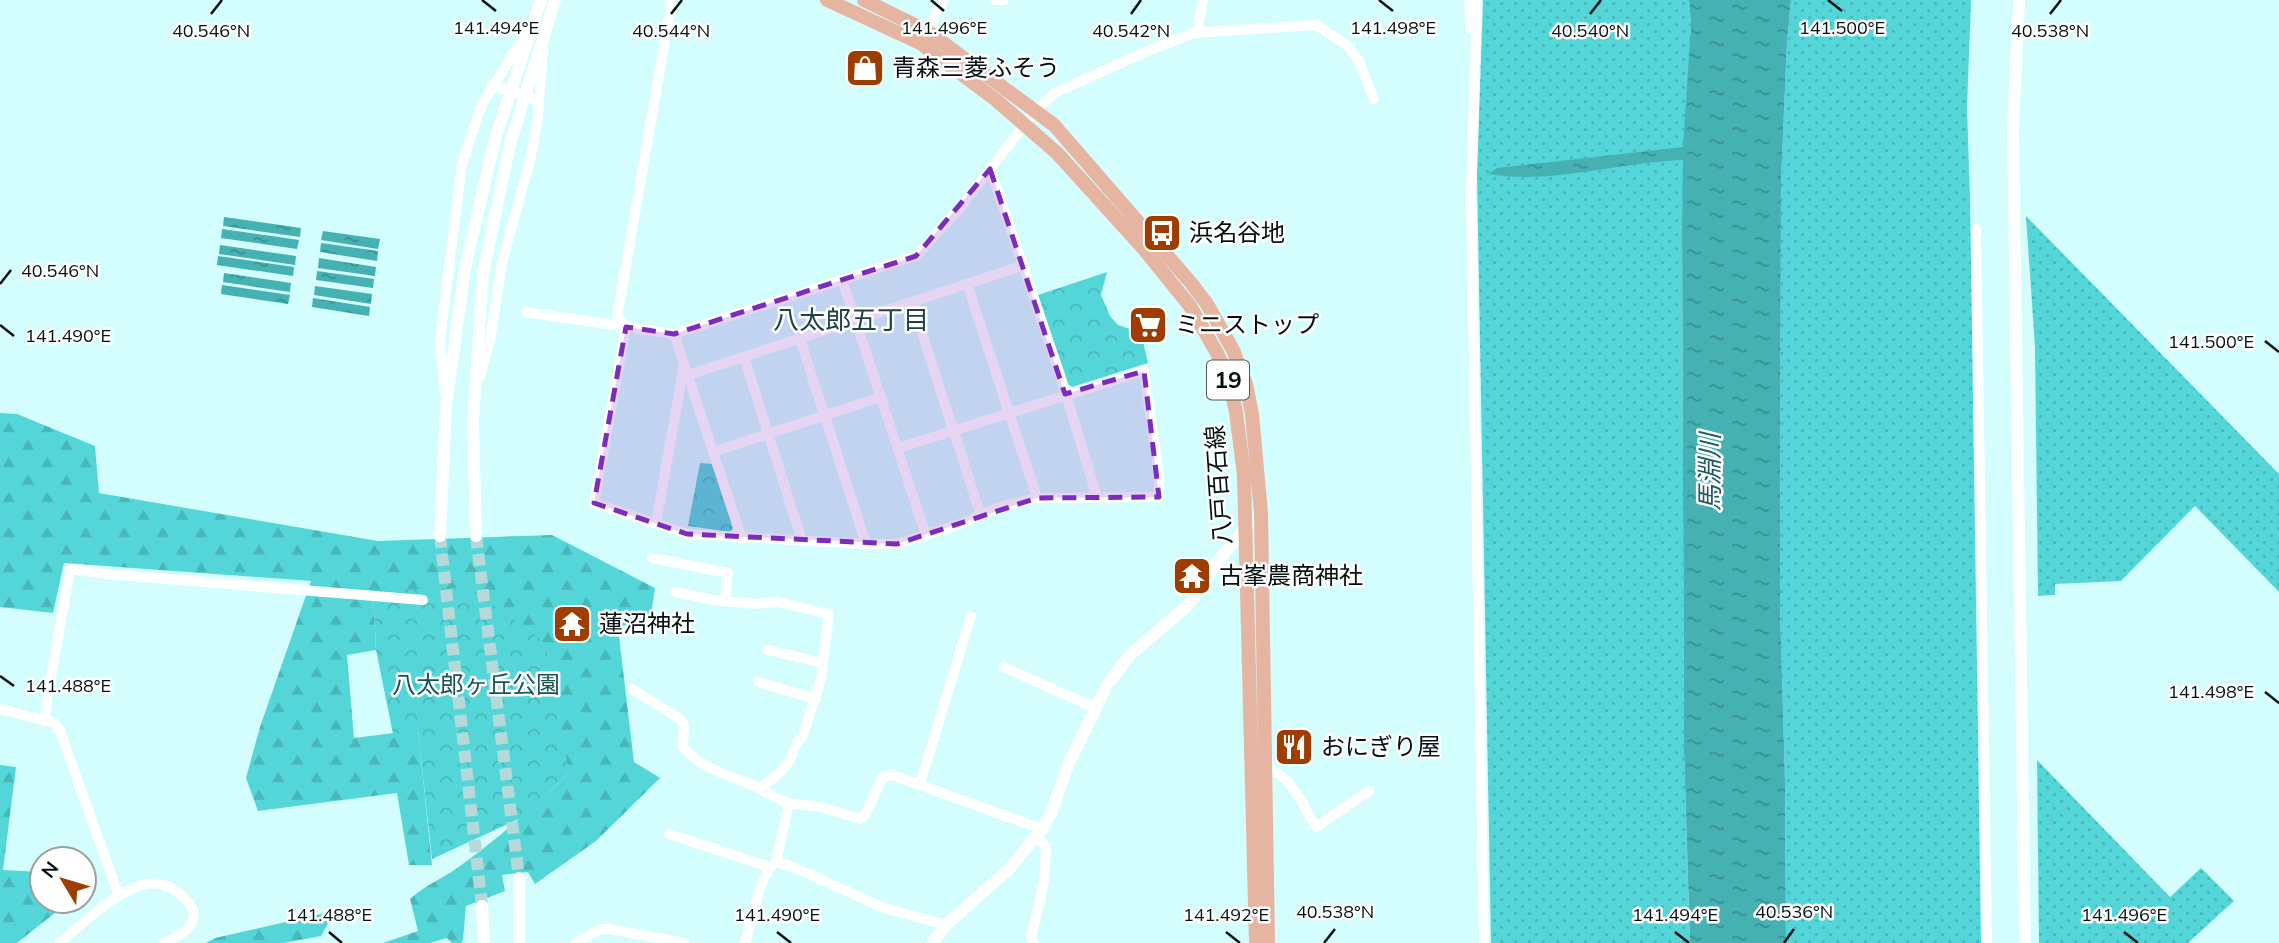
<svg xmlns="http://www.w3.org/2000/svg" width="2279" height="943" font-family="Mulish,'Noto Sans JP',sans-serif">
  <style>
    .grass { fill: url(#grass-dots) }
    .forest { fill: url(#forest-firs) }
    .park { fill: url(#park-crowns) }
    .water { fill: url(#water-ripples) }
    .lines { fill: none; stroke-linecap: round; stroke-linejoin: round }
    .tertiary-tunnel { stroke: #b5d9d9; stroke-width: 12; stroke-dasharray: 12 6; stroke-linecap: butt }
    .minor { stroke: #fff; stroke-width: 10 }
    .tertiary { stroke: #fff; stroke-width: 12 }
    .primary { stroke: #e5b5a1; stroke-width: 14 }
    .marked { fill: #7b2cbf; fill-opacity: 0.2; stroke: #7b2cbf; stroke-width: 5; stroke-dasharray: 14 9; stroke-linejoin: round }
    .ticks { fill: none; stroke: #031010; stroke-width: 2.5 }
    .labels { text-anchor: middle; stroke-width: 5; stroke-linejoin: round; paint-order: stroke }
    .shield { fill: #fff; stroke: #4f5858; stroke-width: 2 }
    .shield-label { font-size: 23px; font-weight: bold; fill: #031010 }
    .poi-label { font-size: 24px; fill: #031010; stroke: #fff; text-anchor: start }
    .street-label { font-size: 24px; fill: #031010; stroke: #fff }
    .park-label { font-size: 24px; fill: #175455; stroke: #fff }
    .neighbourhood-label { font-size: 26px; fill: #1f4344; stroke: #fff }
    .water-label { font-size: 26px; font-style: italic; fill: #1f5a5b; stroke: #fff }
    .ticks-label { font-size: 18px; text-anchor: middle; fill: #031010; stroke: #fff; stroke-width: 5; stroke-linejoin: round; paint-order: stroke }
  </style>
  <defs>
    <pattern id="grass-dots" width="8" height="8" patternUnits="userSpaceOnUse" patternTransform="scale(1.75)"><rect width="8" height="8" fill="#54d6d9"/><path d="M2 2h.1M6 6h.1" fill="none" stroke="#48b7b9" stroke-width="1.8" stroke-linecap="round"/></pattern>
    <pattern id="forest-firs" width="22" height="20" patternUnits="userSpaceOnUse" patternTransform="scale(1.75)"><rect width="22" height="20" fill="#54d6d9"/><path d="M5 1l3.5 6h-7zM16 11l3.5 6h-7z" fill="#48b7b9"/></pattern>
    <pattern id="park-crowns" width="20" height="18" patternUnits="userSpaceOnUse" patternTransform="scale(1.75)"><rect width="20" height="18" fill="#54d6d9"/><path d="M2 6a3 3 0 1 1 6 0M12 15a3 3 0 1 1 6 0" fill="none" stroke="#48b7b9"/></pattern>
    <pattern id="water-ripples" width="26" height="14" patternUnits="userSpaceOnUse" patternTransform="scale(1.75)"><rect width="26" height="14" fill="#46b1b3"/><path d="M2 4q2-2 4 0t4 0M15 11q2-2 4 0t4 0" fill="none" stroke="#388f90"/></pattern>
  </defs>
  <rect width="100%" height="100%" fill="#d4fdfd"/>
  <g class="grass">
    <polygon points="1483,0 1689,0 1691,25 1682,224 1684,752 1690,943 1491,943 1477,175"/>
    <polygon points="1791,0 1971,0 1967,108 1970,198 1981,943 1786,943 1785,780 1780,605 1781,182 1787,42"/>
    <polygon points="2026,216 2279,474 2279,592 2195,506 2121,581 2055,584 2055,595 2038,596 2035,347"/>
    <polygon points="2037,760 2170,897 2201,868 2234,901 2188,943 2039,943"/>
  </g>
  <g class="forest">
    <path d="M 0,413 L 17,414 L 95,446 L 99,493 L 378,541 L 552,535 L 655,588 L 651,615 L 618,628 L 634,762 L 660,778 L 596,841 L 535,884 L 528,872 L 502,875 L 505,891 L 466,906 L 463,940 L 461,943 L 452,943 L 447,938 L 430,943 L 383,943 L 418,931 L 410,899 C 424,886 441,879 456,869 C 496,840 533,808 568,774 L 373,590 L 376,650 L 347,655 L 354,738 L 418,730 L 432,865 L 409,865 L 397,793 L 258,811 L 246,778 L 260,727 L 311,581 L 64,563 L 53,613 L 0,607 Z"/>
    <polygon points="0,765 16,767 3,870 42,872 42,901 70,901 17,943 0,943"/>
    <polygon points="330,912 330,920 321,936 284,943 206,943 215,938"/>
  </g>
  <g class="park">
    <polygon points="1107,272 1101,295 1110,316 1118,325 1141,333 1148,363 1072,387 1066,383 1038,295"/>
    <polygon points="700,463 712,464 733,528 730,532 688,526"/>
    <polygon points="471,588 545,643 569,773 523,817 432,859 418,731 393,734 376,650 373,590"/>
  </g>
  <g class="water">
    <path d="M 1689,0 L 1791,0 L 1787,42 L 1781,182 L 1780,605 L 1785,780 L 1786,943 L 1690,943 L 1684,752 L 1682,224 L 1683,160 C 1621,162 1549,185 1489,174 L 1497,168 L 1683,147 L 1691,25 Z"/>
    <polygon points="224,217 301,228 300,237 223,226"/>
    <polygon points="222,229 299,240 297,249 221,238"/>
    <polygon points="323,231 380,239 378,249 321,240"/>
    <polygon points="321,243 378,251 377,261 320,252"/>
    <polygon points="220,245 296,256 295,265 219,254"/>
    <polygon points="218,256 294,267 293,276 217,265"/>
    <polygon points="319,258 376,267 375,276 318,268"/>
    <polygon points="317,271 374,279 373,288 316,280"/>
    <polygon points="224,273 291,283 290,292 223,282"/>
    <polygon points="222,285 290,295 288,304 221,294"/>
    <polygon points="315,286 372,294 371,304 314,295"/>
    <polygon points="313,298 370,307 369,316 312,307"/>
  </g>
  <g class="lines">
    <g class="tertiary-tunnel">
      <polyline points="440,536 482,906"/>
      <polyline points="476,536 519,878"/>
    </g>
    <g class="minor">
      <polyline points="672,0 617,317 626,327 674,334 916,256 960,208 1036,110 1055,93 1145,52 1193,33 1316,25 1348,46 1359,61 1374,99"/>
      <polyline points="995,0 1004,0"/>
      <polyline points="1469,0 1471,29"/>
      <polyline points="1477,0 1471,193 1484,943"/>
      <polyline points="1197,32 1203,0"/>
      <polyline points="924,36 944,0"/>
      <polyline points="492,85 539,101"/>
      <polyline points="990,169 1060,375 1097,497"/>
      <polyline points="1976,229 1987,943"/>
      <polyline points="842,280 926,535"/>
      <polyline points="967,284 1037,498"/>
      <polyline points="912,302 981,516"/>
      <polyline points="526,312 626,327 594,503 687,534 866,544 897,544 960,524 999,507 1037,498 1159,497 1159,476 1144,371 898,448"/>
      <polyline points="674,334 742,539"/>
      <polyline points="800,339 866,544"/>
      <polyline points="744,357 802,541"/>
      <polyline points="688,375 1022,266"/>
      <polyline points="480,377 490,341 502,263 531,156 538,116 543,49"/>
      <polyline points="445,393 440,341 462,164 481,106 528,30"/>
      <polyline points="713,452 881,397"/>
      <polyline points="656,523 684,365"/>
      <polyline points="652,558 728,573 725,600"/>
      <path d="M 675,592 L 713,600 L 755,604 L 778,602 L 829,614 L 821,679 L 802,738 C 794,743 795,749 791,757 C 784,772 772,780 758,788"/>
      <polyline points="768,650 823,663"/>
      <polyline points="1004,667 1095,708"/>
      <polyline points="758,682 816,699"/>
      <path d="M 632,689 L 680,719 L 684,725 L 683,747 C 700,768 731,776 755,786 C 767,792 775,799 789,803 L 776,862"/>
      <polyline points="0,709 55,723 60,731 119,896"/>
      <polyline points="45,721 47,700 70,569 106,574 423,600"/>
      <path d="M 1265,770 C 1291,771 1304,808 1316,827 L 1369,791"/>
      <polyline points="920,784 971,616"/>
      <polyline points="789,803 821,807 860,819 865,815 883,777 892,775 1042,829"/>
      <polyline points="669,834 769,867"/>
      <path d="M 59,943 C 83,924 114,892 143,885 C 148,884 155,883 159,884 C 173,886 198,904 193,920 C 189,932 174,938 164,943"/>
      <polyline points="575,943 600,929 609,929 685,943"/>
      <path d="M 745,943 C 752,922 759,874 776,862 L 793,867 L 884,908 L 946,925"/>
      <polyline points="1034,943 1031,938 1044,882 1046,847 1036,836"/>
    </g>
    <g class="tertiary">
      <polyline points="2019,0 2013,131 2025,943"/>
      <polyline points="440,536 446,407 465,268 495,139 541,0"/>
      <polyline points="476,536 473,420 483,274 510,144 555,0"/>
      <polyline points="482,906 484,943"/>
      <polyline points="519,943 519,878"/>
      <polyline points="932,943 946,925 1009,869 1042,829 1051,813 1069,763 1107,685 1129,656 1190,603 1218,561 1247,526 1261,513"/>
    </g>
    <g class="primary">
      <polyline points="827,0 920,43 996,100 1057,153 1143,248 1190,306 1217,353 1229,380 1236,412 1244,475 1256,943"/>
      <polyline points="864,0 927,31 1054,125 1191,283 1207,304 1233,350 1246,384 1252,414 1261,513 1268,943"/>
    </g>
  </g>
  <path class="marked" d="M 990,169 L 1065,394 L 1144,371 L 1159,497 L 1037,498 L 897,544 L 687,534 L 594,503 L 626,327 L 674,334 L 916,256 Z"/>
  <path class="ticks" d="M 482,0 L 496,11M 931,0 L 944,11M 1379,0 L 1393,11M 1828,0 L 1842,11M 211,14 L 222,0M 671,14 L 682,0M 1131,14 L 1141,0M 1590,14 L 1601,0M 2050,14 L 2061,0M 0,284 L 11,270M 0,325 L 14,336M 2265,341 L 2279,352M 0,676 L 14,686M 2265,692 L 2279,703M 329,932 L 342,943M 777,932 L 791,943M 1226,932 L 1240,943M 1675,932 L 1689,943M 2124,932 L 2138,943M 1324,943 L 1335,929M 1784,943 L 1794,929"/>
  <defs>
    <g id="shop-square" transform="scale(2.0125)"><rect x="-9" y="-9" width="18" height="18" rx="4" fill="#9f3d00" stroke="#fff"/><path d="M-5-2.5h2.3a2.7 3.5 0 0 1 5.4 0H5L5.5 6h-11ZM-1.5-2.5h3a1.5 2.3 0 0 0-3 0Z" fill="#fff"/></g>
    <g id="bus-square" transform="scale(2.0125)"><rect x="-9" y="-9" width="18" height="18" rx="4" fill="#9f3d00" stroke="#fff"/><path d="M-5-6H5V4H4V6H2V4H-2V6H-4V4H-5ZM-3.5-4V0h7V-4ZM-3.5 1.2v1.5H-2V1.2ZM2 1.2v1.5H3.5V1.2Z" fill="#fff"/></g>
    <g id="supermarket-square" transform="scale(2.0125)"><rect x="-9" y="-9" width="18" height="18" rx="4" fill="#9f3d00" stroke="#fff"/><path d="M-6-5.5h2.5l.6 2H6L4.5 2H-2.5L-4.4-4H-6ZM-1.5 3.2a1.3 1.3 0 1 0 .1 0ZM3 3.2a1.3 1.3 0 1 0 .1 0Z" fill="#fff"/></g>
    <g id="temple-square" transform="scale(2.0125)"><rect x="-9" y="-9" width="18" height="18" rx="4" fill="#9f3d00" stroke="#fff"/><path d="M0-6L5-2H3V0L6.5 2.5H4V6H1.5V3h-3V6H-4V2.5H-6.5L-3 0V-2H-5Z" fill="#fff"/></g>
    <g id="restaurant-square" transform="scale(2.0125)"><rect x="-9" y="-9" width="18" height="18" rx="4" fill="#9f3d00" stroke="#fff"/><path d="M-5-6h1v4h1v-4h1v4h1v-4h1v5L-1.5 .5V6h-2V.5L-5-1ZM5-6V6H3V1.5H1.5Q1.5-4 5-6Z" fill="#fff"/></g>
  </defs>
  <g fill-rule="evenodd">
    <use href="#shop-square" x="865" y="68"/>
    <use href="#bus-square" x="1162" y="233"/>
    <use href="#supermarket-square" x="1148" y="325"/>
    <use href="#temple-square" x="1192" y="576"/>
    <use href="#temple-square" x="572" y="624"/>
    <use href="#restaurant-square" x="1294" y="747"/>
  </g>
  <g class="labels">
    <rect class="shield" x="1207" y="360.5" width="42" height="39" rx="5"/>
    <g class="shield-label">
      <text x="1228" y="388">19</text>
    </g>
    <g class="poi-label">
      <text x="892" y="76">青森三菱ふそう</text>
      <text x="1189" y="241">浜名谷地</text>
      <text x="1175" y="333">ミニストップ</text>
      <text x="1219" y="584">古峯農商神社</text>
      <text x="599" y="632">蓮沼神社</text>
      <text x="1321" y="755">おにぎり屋</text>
    </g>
    <g class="street-label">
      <text transform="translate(1219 485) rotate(-94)" y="8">八戸百石線</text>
    </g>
    <g class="park-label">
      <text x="476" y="693">八太郎ヶ丘公園</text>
    </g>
    <g class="neighbourhood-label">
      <text x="851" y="329">八太郎五丁目</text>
    </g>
    <g class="water-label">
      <text transform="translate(1710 472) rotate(-90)" y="9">馬淵川</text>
    </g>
  </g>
  <g class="ticks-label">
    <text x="496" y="34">141.494°E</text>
    <text x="944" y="34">141.496°E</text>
    <text x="1393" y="34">141.498°E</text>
    <text x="1842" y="34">141.500°E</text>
    <text x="211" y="37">40.546°N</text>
    <text x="671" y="37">40.544°N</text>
    <text x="1131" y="37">40.542°N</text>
    <text x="1590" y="37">40.540°N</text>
    <text x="2050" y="37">40.538°N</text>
    <text x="60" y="277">40.546°N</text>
    <text x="68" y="342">141.490°E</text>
    <text x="2211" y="348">141.500°E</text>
    <text x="68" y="692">141.488°E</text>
    <text x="2211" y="698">141.498°E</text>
    <text x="1335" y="918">40.538°N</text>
    <text x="1794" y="918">40.536°N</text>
    <text x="329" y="921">141.488°E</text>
    <text x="777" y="921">141.490°E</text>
    <text x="1226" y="921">141.492°E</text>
    <text x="1675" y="921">141.494°E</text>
    <text x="2124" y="921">141.496°E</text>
  </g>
  <g transform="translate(63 880) rotate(308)"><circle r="33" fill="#ffffff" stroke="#9a9f9f" stroke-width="2"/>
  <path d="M0-5L12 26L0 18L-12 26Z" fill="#9f3d00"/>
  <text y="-10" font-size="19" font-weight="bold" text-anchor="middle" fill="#031010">N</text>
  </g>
</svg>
